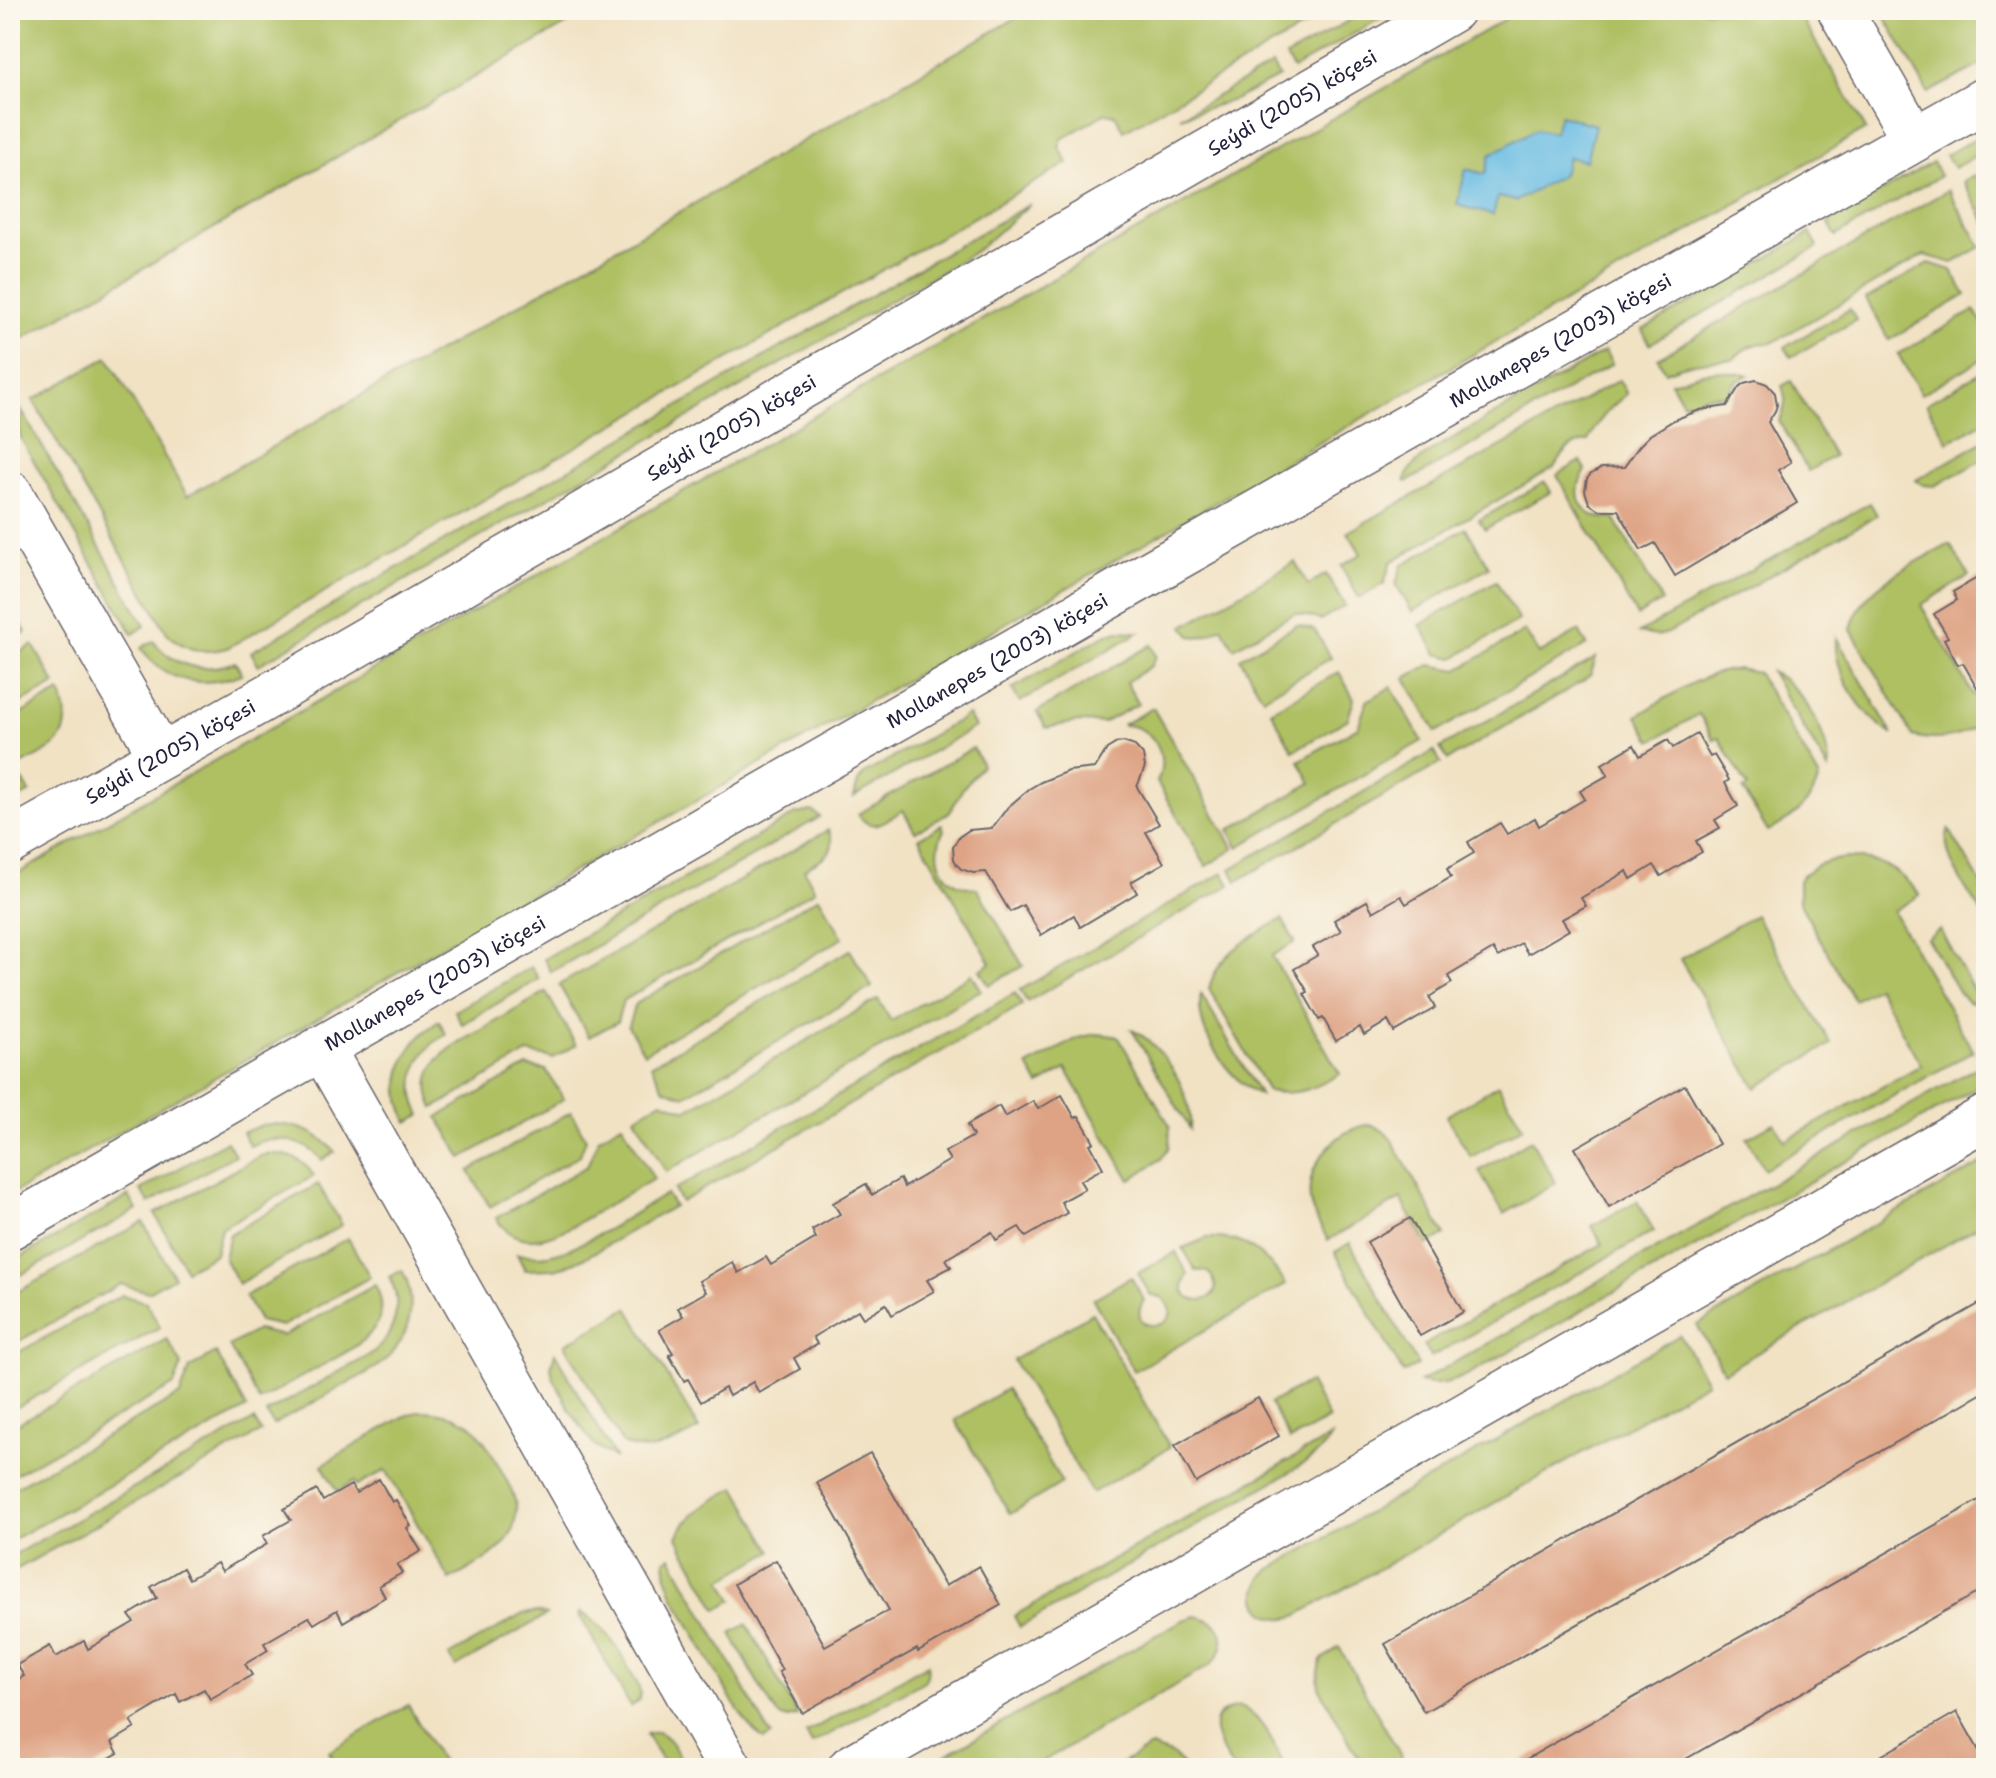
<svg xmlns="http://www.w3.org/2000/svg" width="1996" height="1778" font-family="'Shantell Sans',sans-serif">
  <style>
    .green { fill: #afc063; stroke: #68714f; stroke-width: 2 }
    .water { fill: #67bce3; stroke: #446f8f; stroke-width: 2 }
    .building { fill: #dea384 }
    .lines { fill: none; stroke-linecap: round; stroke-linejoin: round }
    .minor-casing { stroke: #6a656b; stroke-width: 47 }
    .minor { stroke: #fff; stroke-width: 44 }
    .labels { text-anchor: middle; stroke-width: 8; stroke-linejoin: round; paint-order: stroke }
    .street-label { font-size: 20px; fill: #22223b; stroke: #fbf7ec }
  </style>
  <rect width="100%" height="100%" fill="#fbf7ec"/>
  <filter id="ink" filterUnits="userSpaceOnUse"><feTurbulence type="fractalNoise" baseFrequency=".0125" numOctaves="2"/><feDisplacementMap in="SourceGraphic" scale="16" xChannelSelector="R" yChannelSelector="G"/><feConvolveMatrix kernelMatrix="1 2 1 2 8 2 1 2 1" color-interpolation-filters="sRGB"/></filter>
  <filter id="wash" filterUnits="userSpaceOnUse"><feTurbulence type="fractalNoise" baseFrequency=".006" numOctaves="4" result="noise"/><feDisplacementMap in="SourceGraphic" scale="32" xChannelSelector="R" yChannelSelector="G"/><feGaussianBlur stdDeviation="1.8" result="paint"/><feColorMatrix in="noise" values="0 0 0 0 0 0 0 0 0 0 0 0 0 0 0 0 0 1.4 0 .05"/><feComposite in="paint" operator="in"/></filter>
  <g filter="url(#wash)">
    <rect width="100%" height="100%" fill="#f1e2c4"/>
    <g class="green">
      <polygon points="10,10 591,10 10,346"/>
      <path d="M 1030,10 L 1333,10 L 1124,131 L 1115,115 L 1106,113 L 1062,139 L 1059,147 L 1068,163 L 227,648 C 203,655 184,650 167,633 L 33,400 L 108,357 L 187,496 Z"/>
      <polygon points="1367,10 1395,10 1293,69 1286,57"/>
      <polygon points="1521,10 1797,10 1866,129 10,1195 10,878"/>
      <polygon points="1881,10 1986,10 1986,62 1928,93"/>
      <polygon points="1272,65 1279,77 1236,99 1180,117"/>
      <polygon points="1986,132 1986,150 1954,168 1946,155"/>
      <polygon points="1933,162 1940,176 1836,236 1828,222"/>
      <polygon points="1986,169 1986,223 1963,182"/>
      <path d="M 1948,190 L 1981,247 L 1953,263 L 1924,255 L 1772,343 C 1755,342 1744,347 1733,360 C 1709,359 1688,363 1665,372 L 1658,358 Z"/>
      <polygon points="1030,204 981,247 963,259 258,665 251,652"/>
      <polygon points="1810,233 1818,247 1650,344 1642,330"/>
      <polygon points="1929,263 1951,270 1966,295 1889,340 1866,299"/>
      <polygon points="1850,309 1856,320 1791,357 1785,347"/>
      <polygon points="1975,310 1986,330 1986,357 1921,394 1898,354"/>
      <polygon points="1605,351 1612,364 1407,482 1405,480 1410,469 1416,463 1434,449"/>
      <polygon points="1986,369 1986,421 1948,442 1926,404"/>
      <polygon points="1720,371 1748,375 1734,383 1727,395 1707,396 1683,403 1671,382 1702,373"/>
      <path d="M 1619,380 L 1627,394 C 1610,407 1597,421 1588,441 C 1571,444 1562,451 1555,467 L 1391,562 L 1384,584 L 1359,598 L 1341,566 L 1361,554 L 1348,532 Z"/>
      <path d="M 1791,381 L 1834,456 L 1808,471 L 1779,421 C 1786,408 1787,400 1782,386 Z"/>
      <polygon points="22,411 145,626 133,634 21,439 19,428"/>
      <polygon points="1986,440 1986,458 1935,486 1923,485 1916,480"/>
      <path d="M 1581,461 L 1586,471 C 1568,495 1583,522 1614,518 L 1662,601 L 1637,616 L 1557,475 Z"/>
      <polygon points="1545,482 1551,492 1485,529 1479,520"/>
      <polygon points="1870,503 1877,515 1668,633 1657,636 1639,633"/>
      <polygon points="1466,528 1489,567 1412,612 1396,584 1402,565"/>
      <path d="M 1950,544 L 1969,576 L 1921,605 L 1986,717 L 1986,721 C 1959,736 1944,744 1913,736 L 1851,630 C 1858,586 1915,564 1950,544 Z"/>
      <path d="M 1295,562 L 1308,585 L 1326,574 L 1345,606 L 1321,620 L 1295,613 L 1234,648 L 1222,627 C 1212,632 1204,639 1191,636 L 1184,626 Z"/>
      <polygon points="1496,581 1519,620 1454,658 1437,654 1420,625"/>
      <polygon points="10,603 26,632 10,641"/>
      <polygon points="1297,625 1315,630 1331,658 1263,698 1240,658"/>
      <polygon points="1118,631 1139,632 1020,702 1012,689 1105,635"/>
      <polygon points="1525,631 1539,654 1579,631 1587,645 1436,732 1405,678 1430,665 1458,670"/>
      <path d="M 1836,637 L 1893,735 C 1862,715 1833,675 1836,637 Z"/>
      <path d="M 153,641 C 175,668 202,674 235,662 L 242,674 C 203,689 166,684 141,648 Z"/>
      <polygon points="33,645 55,684 10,709 10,658"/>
      <polygon points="1151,645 1156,656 1151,666 1126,682 1138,704 1103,723 1076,722 1046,728 1037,712"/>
      <polygon points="1596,658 1591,674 1583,681 1448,760 1440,748"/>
      <path d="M 1738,669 L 1758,673 L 1819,777 C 1812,806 1792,818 1768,832 L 1743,790 L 1748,787 L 1719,738 L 1714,740 L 1699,714 L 1652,741 L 1637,716 C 1669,697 1701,672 1738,669 Z"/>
      <polygon points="1339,672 1354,699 1348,719 1293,751 1271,711"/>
      <path d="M 1771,672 C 1803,686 1830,737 1829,771 Z"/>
      <polygon points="1391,687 1422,741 1238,847 1229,830 1311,783 1299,761 1358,727 1367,701"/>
      <path d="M 60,692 C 80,744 49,749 10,771 L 10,720 Z"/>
      <path d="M 1153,708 L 1234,849 L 1206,866 L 1157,782 C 1170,755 1153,725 1122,725 Z"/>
      <polygon points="968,715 975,727 854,797 858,782 864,774"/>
      <path d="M 973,748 L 982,765 L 963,788 L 950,812 L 915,832 L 903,810 C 887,820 871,835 858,814 Z"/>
      <polygon points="1434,751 1441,763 1237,881 1231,869"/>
      <polygon points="23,780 30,792 10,803 10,787"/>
      <polygon points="812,811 820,817 551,972 544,959 796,814"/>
      <path d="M 942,825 L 944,830 C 929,858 944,888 977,888 L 1023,966 L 989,985 L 980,970 L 991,963 L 919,838 Z"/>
      <path d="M 1949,829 L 1986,892 L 1986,920 C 1973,898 1937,854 1949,829 Z"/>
      <path d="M 828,830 C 841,853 820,859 804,869 L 815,890 L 623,1001 L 617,1022 L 589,1037 L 559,985 Z"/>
      <path d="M 1846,858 C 1882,858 1897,869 1920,895 L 1893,911 L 1973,1051 L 1764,1169 L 1747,1138 L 1774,1123 L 1785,1141 L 1921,1065 L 1877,987 L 1854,1000 L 1799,902 L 1799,881 L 1803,875 L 1817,865 L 1829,861 Z"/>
      <polygon points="1223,873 1230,885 1027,1002 1020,990"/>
      <polygon points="819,897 843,938 644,1053 628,1026 635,1004"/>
      <polygon points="1755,915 1831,1044 1756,1088 1680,959"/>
      <path d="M 1282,919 L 1295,942 L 1272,956 L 1340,1074 C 1316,1088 1296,1097 1268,1091 L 1209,989 C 1217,953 1253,936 1282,919 Z"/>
      <polygon points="1940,930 1981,1004 1968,1002 1959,993 1927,938"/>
      <polygon points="850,950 872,987 684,1096 664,1089 651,1065"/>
      <polygon points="531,967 539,979 462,1024 455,1011"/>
      <polygon points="972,974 981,990 666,1172 635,1117 662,1101 687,1110 878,999 891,1021"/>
      <path d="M 546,992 L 576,1045 L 553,1058 L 528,1053 L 434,1108 C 426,1092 426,1075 438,1060 C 449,1047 466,1039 480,1031 C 502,1018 524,1005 546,992 Z"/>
      <polygon points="1015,993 1022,1005 681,1202 674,1190"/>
      <path d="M 1201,994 L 1260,1095 C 1228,1080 1194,1030 1201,994 Z"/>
      <path d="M 439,1021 L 446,1034 C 417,1051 404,1084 421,1115 L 408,1122 C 388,1084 403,1044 439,1021 Z"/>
      <path d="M 1132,1030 C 1163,1044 1194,1095 1190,1129 Z"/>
      <polygon points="1096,1034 1115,1036 1119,1038 1170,1126 1169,1147 1161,1159 1130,1180 1066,1069 1039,1085 1028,1066 1078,1038"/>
      <path d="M 1986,1062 L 1984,1078 L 1974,1089 L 1469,1374 C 1453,1382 1438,1387 1420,1382 Z"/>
      <polygon points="527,1066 546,1070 564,1099 462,1158 438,1117"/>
      <polygon points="1498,1085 1523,1127 1471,1157 1446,1116"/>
      <polygon points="571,1112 586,1139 580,1155 490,1207 469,1171"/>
      <path d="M 276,1124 C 301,1126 319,1133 335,1152 L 322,1160 C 304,1139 274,1134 250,1146 L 242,1133 L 262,1125 Z"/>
      <path d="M 622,1124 L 654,1179 C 636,1189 618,1200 600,1210 C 569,1228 523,1261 496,1218 L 587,1166 L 599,1138 Z"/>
      <path d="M 1366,1125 C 1379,1126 1385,1131 1393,1142 L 1445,1235 L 1427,1245 L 1401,1199 L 1328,1240 C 1322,1229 1314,1218 1311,1206 C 1303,1169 1331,1133 1366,1125 Z"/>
      <polygon points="1531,1140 1556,1183 1504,1214 1479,1171"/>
      <polygon points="227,1141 235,1155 149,1203 141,1190"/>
      <path d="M 268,1154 C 288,1153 303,1158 314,1176 L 221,1228 L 215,1254 L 186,1270 L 155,1214 L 260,1156 Z"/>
      <polygon points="1986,1161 1986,1222 1724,1372 1697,1325"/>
      <polygon points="318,1184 342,1225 238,1284 224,1258 230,1234"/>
      <path d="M 666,1194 L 674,1206 L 586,1257 L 568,1265 L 554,1269 L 525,1270 L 517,1254 C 527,1255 538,1257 548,1255 C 584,1248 634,1213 666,1194 Z"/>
      <polygon points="129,1196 137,1210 10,1281 10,1263"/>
      <polygon points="1637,1201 1654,1231 1431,1357 1424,1345 1602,1244 1592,1226"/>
      <polygon points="143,1222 174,1277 148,1292 121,1284 10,1346 10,1296"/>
      <polygon points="348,1238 370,1277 282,1326 259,1321 245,1296"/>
      <path d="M 1207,1238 C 1245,1236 1266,1255 1286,1284 L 1134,1371 L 1093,1299 L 1131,1277 L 1144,1300 C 1121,1338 1194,1330 1162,1297 L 1151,1296 L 1138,1273 L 1176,1252 L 1188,1275 C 1166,1309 1231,1307 1212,1277 C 1208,1270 1202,1270 1196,1271 L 1183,1248 Z"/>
      <polygon points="1350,1243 1418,1365 1403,1373 1335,1252"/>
      <path d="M 402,1270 C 416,1296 413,1327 394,1351 C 381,1367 361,1376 343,1386 C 320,1399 297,1412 273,1425 L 266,1413 C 290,1400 314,1386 337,1373 C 353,1364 373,1356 384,1341 C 398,1322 401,1297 389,1277 Z"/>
      <path d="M 375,1285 C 400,1330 346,1352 314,1370 C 296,1380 278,1390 259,1401 L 229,1346 L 257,1330 L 283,1336 Z"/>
      <polygon points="122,1295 146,1302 160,1327 10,1411 10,1357"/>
      <path d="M 628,1308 L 699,1429 C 675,1443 648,1457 622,1443 L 565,1344 Z"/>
      <polygon points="1092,1313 1170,1447 1092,1493 1013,1360"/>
      <path d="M 1680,1335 L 1707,1382 L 1296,1616 C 1261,1627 1243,1594 1269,1570 Z"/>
      <polygon points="167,1339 182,1365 174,1385 10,1477 10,1428"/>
      <polygon points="216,1353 247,1408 10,1541 10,1490 180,1395 190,1368"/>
      <polygon points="555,1353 616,1459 594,1445 571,1412 553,1377 551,1367"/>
      <polygon points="1309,1382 1329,1419 1290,1440 1270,1403"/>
      <polygon points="1006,1389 1062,1483 1010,1514 955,1420"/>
      <path d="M 420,1411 C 437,1411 458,1415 472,1426 C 483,1435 512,1487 515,1501 C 518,1510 515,1522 512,1531 C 501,1556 471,1567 450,1580 L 386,1470 L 357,1486 L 354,1481 L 337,1491 L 322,1465 L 403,1417 Z"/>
      <polygon points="254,1420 261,1432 10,1573 10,1557"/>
      <path d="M 1332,1436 C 1323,1454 1302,1464 1285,1475 L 1020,1627 L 1014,1616 Z"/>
      <path d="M 736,1487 L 772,1551 L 722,1580 L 733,1600 L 717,1609 L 677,1537 C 689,1511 713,1501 736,1487 Z"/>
      <polygon points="671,1557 771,1736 764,1740 750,1727 734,1704 673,1595 667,1578 665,1560"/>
      <polygon points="536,1612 547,1615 456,1667 449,1656 523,1614"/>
      <path d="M 581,1612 C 611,1630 621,1655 638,1685 L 640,1692 L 639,1700 L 631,1707 L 579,1614 Z"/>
      <path d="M 1195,1616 C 1225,1621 1232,1645 1209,1666 L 1031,1768 L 923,1768 L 1183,1620 Z"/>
      <path d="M 747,1624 L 798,1716 C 792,1717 785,1720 780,1716 C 769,1708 740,1649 731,1633 Z"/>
      <polygon points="1339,1647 1408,1768 1364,1768 1319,1687 1318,1672 1321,1660"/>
      <polygon points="928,1664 927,1676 924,1681 812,1744 806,1733"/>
      <polygon points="408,1705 445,1768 339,1768 329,1752"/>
      <path d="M 1240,1707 C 1262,1714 1275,1748 1286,1768 L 1232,1768 C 1219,1745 1197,1713 1240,1707 Z"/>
      <path d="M 658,1732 C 672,1738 678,1755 686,1768 L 666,1768 L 646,1734 Z"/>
      <polygon points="1151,1747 1173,1755 1186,1768 1115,1767"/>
    </g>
    <polygon class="water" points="1560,115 1595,125 1586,161 1568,157 1563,174 1516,201 1498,197 1493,215 1457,205 1466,169 1485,174 1490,155 1536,129 1554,133"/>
    <g id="blocks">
      <g class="building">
        <polygon points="1756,380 1767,384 1775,393 1777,405 1775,411 1768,422 1791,462 1778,470 1797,503 1675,576 1655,543 1641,550 1618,510 1599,510 1589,503 1585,491 1587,479 1591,474 1602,468 1624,467 1640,445 1650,435 1674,420 1700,410 1727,406 1739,387 1744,383"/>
        <polygon points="1986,573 1986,703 1963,663 1958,665 1944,639 1948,637 1934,614 1957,600 1953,592"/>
        <polygon points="1697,734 1710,757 1714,755 1729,780 1725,783 1738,806 1715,820 1720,828 1696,841 1702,852 1661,876 1654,865 1631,879 1627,871 1581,898 1586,906 1562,919 1569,930 1528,954 1521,943 1498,957 1493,949 1448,976 1452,983 1429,997 1435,1008 1394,1032 1388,1021 1364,1035 1360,1027 1336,1041 1323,1018 1319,1020 1304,994 1308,992 1294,969 1318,955 1313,947 1341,931 1334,920 1367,901 1373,912 1401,896 1406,904 1451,877 1447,869 1474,853 1468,842 1500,823 1507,834 1535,818 1539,826 1585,799 1580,791 1608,775 1602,764 1634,745 1640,756 1668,740 1673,748"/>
        <polygon points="1123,742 1135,746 1143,755 1145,767 1137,787 1159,824 1146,832 1164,863 1131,882 1137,893 1080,927 1074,915 1041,935 1023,905 1010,912 986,872 973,873 961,869 957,865 954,859 953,847 959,837 969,830 992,828 1008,807 1029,789 1041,782 1068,771 1095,768 1107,749 1117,743"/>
        <polygon points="1685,1085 1719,1144 1609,1207 1575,1148"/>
        <polygon points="1062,1095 1075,1118 1079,1116 1094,1142 1090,1144 1103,1168 1080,1181 1085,1189 1061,1202 1067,1213 1026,1237 1019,1227 996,1240 992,1232 946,1259 951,1267 927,1280 934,1291 892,1315 886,1304 863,1318 858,1310 813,1337 817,1344 794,1358 800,1369 759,1393 753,1382 729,1396 725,1388 701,1402 688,1379 684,1381 669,1355 673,1353 659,1330 683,1316 678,1308 706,1292 699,1281 732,1262 738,1273 766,1257 771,1265 816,1238 812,1230 840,1214 833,1203 866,1184 872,1195 900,1179 904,1187 950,1160 945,1152 973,1136 967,1125 999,1106 1005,1117 1033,1101 1038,1109"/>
        <polygon points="1410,1218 1463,1312 1420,1336 1367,1242"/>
        <polygon points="1986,1300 1986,1391 1424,1712 1385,1644"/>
        <polygon points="1258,1398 1279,1436 1196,1483 1175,1445"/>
        <polygon points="870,1453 945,1586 979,1566 1001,1605 918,1652 917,1649 802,1713 779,1672 782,1670 734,1584 776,1560 825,1646 889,1610 817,1483"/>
        <polygon points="379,1479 392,1502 396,1500 411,1526 407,1528 421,1551 397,1565 402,1573 379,1586 385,1597 343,1622 337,1610 314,1624 309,1617 264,1643 268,1650 245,1664 252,1675 210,1699 204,1689 180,1702 176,1694 131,1721 135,1728 112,1742 118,1753 92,1768 10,1768 10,1684 24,1676 17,1665 50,1646 56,1657 84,1641 88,1649 134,1622 129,1615 157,1598 151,1587 183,1568 189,1579 217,1563 222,1571 267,1544 263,1536 291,1520 284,1509 317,1490 323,1501 351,1485 356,1493"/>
        <polygon points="1986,1496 1986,1588 1929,1620 1670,1768 1511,1768"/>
        <polygon points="1957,1712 1986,1763 1986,1768 1860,1768"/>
      </g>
    </g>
  </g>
  <g filter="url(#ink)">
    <use href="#blocks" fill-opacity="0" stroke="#6a656b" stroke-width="2"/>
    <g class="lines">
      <g class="minor-casing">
        <g id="minor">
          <polyline points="1840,10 1914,139"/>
          <polyline points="10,493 161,756"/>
          <path id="s1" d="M 10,842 L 267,697 L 1452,10"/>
          <polyline points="322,1048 730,1768"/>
          <path id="s2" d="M 10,1227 L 1136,581 L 1986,99"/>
          <polyline points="850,1768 1986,1117"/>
        </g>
      </g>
      <use href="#minor" class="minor"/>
    </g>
  </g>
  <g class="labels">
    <g class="street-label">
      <text dy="7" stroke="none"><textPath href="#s1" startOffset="1480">Seýdi (2005) köçesi</textPath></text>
      <text dy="7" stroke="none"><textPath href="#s2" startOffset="1786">Mollanepes (2003) köçesi</textPath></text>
      <text dy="7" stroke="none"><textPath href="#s1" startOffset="832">Seýdi (2005) köçesi</textPath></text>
      <text dy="7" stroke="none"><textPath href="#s2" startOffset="1138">Mollanepes (2003) köçesi</textPath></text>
      <text dy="7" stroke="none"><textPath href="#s1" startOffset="184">Seýdi (2005) köçesi</textPath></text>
      <text dy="7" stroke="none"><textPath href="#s2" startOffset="490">Mollanepes (2003) köçesi</textPath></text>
    </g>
  </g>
  <rect width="1996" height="1778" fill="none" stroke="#fbf7ec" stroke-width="40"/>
</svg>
